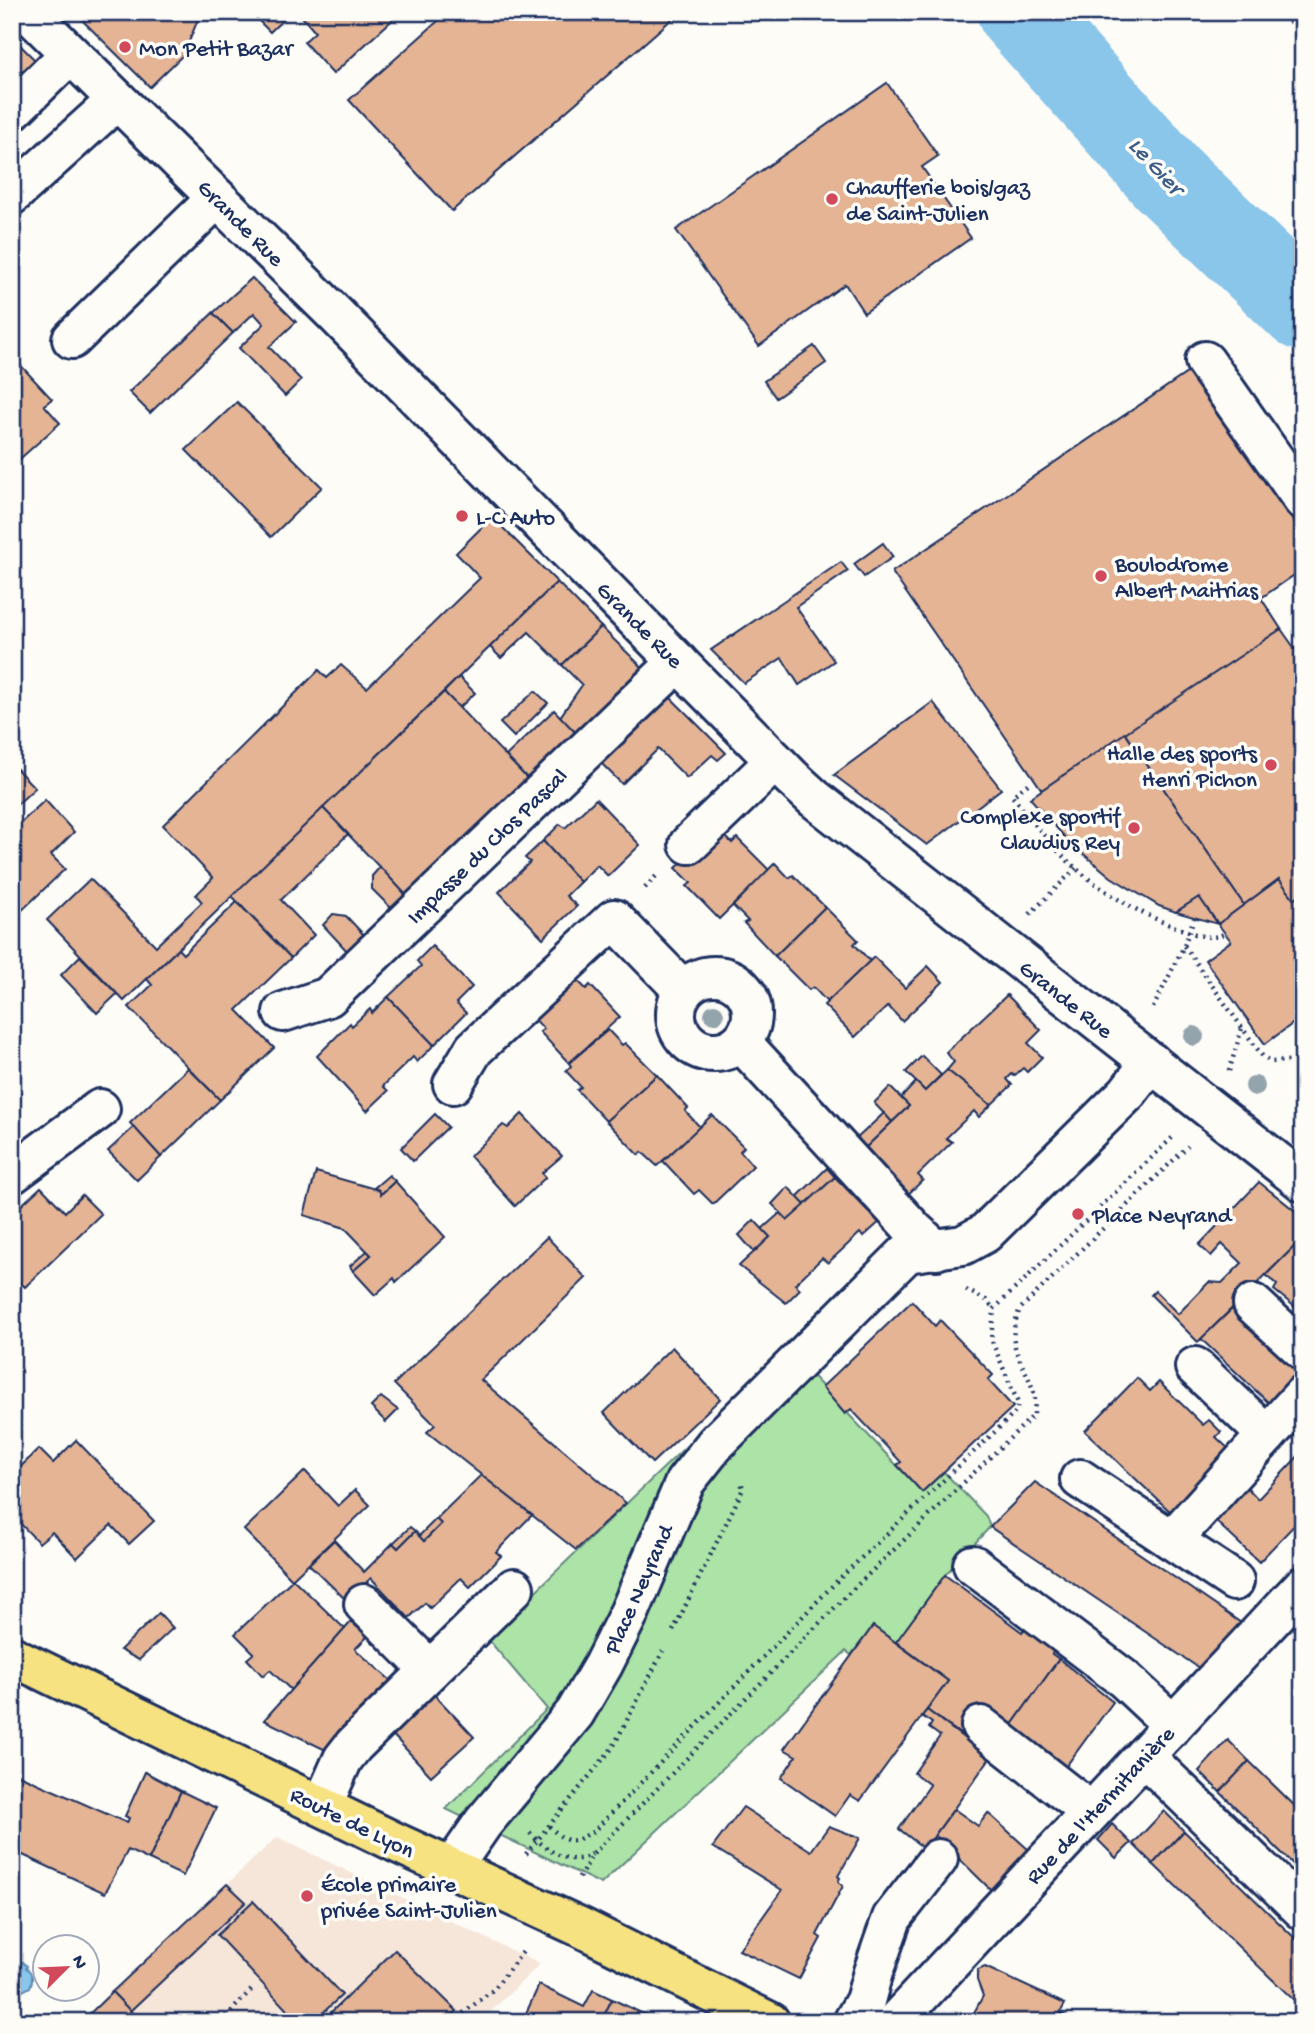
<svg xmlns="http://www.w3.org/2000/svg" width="1315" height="2034" font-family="'Gochi Hand',sans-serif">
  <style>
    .built { fill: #f6e6da }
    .green { fill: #ace3a6; stroke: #648982; stroke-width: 2 }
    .water { fill: #8ac5ea; stroke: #5e89b2; stroke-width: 2 }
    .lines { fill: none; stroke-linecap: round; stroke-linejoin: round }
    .river { stroke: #8ac5ea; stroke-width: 84 }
    .building { fill: #e4b495; stroke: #1b2f5e; stroke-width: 2 }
    .minor-casing { stroke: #1b2f5e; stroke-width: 44 }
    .major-casing { stroke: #1b2f5e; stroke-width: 44 }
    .path { stroke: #1b2f5e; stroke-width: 4.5; stroke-dasharray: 2 5; stroke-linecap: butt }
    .minor { stroke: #fdfcf7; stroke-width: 38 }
    .major { stroke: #f7e281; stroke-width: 38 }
    .tree { fill: #94a4ad }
    .poi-dot { fill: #d1495b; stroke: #fdfcf7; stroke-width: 2.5 }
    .labels { text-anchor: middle; stroke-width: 7; stroke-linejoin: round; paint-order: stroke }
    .poi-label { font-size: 23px; fill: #1b2f5e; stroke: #fdfcf7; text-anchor: start }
    .street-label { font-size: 23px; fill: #1b2f5e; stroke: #fdfcf7 }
    .water-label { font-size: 24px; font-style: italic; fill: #3c5c88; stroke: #fdfcf7 }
  </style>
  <rect width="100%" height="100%" fill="#fdfcf7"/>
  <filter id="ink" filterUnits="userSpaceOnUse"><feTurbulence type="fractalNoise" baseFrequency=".0143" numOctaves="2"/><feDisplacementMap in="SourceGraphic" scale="14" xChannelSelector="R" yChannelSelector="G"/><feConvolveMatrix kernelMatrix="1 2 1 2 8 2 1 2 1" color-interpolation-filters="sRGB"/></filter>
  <g filter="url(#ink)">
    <polygon class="built" points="277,1837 540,1964 480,2022 81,2022"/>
    <polygon class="green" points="787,1349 922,1492 944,1472 986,1516 990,1527 945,1575 896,1642 873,1626 851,1655 846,1651 601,1884 446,1809 547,1709 487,1638"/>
    <path class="water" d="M 12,1954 L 27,1966 L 26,1968 C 34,1973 33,1980 30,1987 L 21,1992 L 12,1990 Z"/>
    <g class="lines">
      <polyline class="river" points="1019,12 1167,178 1303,309"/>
    </g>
    <g class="building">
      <polygon points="93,12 201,12 184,54 150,87 83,21"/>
      <polygon points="261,12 291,12 270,32 256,18"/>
      <polygon points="298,12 401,12 333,74 304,42 315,32"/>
      <polygon points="448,12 680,12 452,211 349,100"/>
      <polygon points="12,37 40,65 12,93"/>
      <polygon points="887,83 938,156 922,167 971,238 864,313 845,284 759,346 676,230"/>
      <polygon points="252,278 296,322 269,347 301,380 285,396 239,348 264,324 254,313 233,333 213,313"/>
      <polygon points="213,313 233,333 150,413 129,392"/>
      <polygon points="814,346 826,363 776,398 764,381"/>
      <polygon points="12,356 52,399 44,405 60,423 12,466"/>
      <polygon points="1190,371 1303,534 1303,569 1261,598 1281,629 1042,790 892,572"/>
      <polygon points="237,402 322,487 271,537 186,450"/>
      <polygon points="492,517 557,582 124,1001 47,920 90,879 156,946 202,902 196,895 213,878 163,825 319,670 327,678 341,665 367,688 480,578 456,553"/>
      <polygon points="883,543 893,557 864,577 854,564"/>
      <polygon points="841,562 848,571 796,607 834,661 799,685 782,658 744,683 711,650"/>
      <polygon points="557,582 601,627 562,665 529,632 501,658 490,647"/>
      <polygon points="601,627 643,668 576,733 560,717 582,685 562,665"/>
      <polygon points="1281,629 1303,660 1303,892 1294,899 1279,879 1244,905 1125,733"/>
      <polygon points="459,677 475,693 459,708 444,692"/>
      <polygon points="535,691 548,703 514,737 500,723"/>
      <polygon points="444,692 528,779 406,895 323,808"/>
      <polygon points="668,695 726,753 718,760 712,755 687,778 658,749 622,784 599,761"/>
      <polygon points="933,702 1001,789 927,845 834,775"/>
      <polygon points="554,710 576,733 528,779 506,756"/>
      <polygon points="1125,733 1244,905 1218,924 1199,897 1176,912 1159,906 1111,877 1069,842 1030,798"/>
      <polygon points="12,764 35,788 12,809"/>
      <polygon points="596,799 640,845 608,876 597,865 580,882 543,841 560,824 565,828"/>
      <polygon points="45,800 74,832 51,855 65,869 13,919 12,872 17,867 12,863 12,831"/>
      <polygon points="323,808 348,834 281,900 314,935 291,958 232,896"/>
      <polygon points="717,828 732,843 737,838 769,870 719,919 687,886 691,883 676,868"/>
      <polygon points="543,841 580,882 566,896 577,906 543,938 499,892 530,862 525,858"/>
      <polygon points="775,863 789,878 793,875 825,907 775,956 744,923 748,921 733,906"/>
      <polygon points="380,867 406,895 392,909 372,889 372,876"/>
      <polygon points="1279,879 1294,899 1303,892 1303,1016 1265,1044 1205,960 1231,941 1218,924"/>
      <polygon points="1199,897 1218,924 1176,912"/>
      <polygon points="237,902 291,958 237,1010 274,1048 220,1100 129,1007 152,985 147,979 178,949 183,954"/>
      <polygon points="825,907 858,940 854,944 870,961 827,1002 813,987 809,990 775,956"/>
      <polygon points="333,914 346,916 364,935 348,952 323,925"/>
      <polygon points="432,946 472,987 456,1003 466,1013 434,1045 388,997 421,966 417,961"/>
      <polygon points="80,956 117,994 97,1013 61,975"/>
      <polygon points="874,957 905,988 928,966 943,982 902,1021 888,1006 855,1037 824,1005"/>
      <polygon points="571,974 586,989 590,985 620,1017 569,1063 540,1032 544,1029 529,1013"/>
      <polygon points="1007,995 1041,1030 1028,1043 1042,1057 1027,1072 1023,1068 1014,1076 1012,1074 1007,1079 1012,1085 991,1105 947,1070 954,1062 946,1052"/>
      <polygon points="388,997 434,1045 417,1062 413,1057 383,1086 388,1091 367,1111 317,1056 350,1023 352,1026 370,1009 372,1013"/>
      <polygon points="608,1030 622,1045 625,1043 657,1075 606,1121 577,1090 581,1087 566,1071 571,1066 569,1063"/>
      <polygon points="922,1056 941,1075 925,1091 906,1072"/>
      <polygon points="188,1068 220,1100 161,1157 130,1123"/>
      <polygon points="947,1070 991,1105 979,1117 974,1111 946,1138 952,1142 918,1175 923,1180 902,1200 863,1150 909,1106 901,1098 916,1082 925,1091"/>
      <polygon points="657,1075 688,1108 685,1111 700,1127 657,1166 642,1152 639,1155 606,1121"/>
      <polygon points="890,1087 909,1106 892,1122 874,1103"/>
      <polygon points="884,1113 892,1122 863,1150 854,1141"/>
      <polygon points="435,1114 448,1127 413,1161 401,1148"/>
      <polygon points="522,1114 562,1156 542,1173 546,1177 515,1206 470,1156 503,1125 508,1128"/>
      <polygon points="712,1115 744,1147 740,1151 753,1166 713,1204 699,1190 694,1194 663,1161"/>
      <polygon points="134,1127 161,1157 137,1180 108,1151"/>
      <polygon points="827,1168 835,1177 805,1205 797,1197"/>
      <polygon points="316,1172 379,1190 381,1194 395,1181 445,1237 396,1282 394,1278 375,1295 353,1271 371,1255 345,1228 304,1215"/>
      <polygon points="389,1175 395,1181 381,1194 379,1190 374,1188"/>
      <polygon points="835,1177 869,1212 873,1208 883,1219 863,1237 860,1233 828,1263 822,1258 795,1284 800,1289 786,1303 739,1266 770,1237 762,1229 780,1213 788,1220"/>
      <polygon points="1259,1182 1303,1217 1303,1238 1198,1342 1151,1295 1155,1291 1178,1314 1209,1282 1222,1283 1242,1263 1222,1244 1211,1256 1199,1245"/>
      <polygon points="41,1187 65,1212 82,1195 101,1214 25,1287 12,1274 12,1214"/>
      <polygon points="788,1187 805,1205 788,1220 772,1204"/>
      <polygon points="754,1220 770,1237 754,1252 739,1235"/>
      <polygon points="547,1237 586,1278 481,1380 626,1503 576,1550 427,1432 435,1425 394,1384"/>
      <polygon points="1303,1238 1303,1307 1301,1305 1295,1307 1274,1290 1277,1285 1266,1275"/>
      <polygon points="367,1251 371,1255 353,1271 350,1266"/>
      <polygon points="912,1301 935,1326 940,1320 993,1375 988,1380 1013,1407 922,1492 897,1465 901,1462 851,1409 845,1414 822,1387"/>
      <polygon points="1233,1308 1301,1372 1270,1404 1201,1339"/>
      <polygon points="672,1347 720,1399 652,1463 604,1413"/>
      <polygon points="1137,1378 1150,1391 1159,1382 1203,1425 1209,1420 1221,1432 1216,1437 1234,1454 1175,1516 1085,1431"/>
      <polygon points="381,1397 398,1410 386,1422 371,1407"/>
      <polygon points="76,1440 154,1521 129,1544 111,1525 77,1558 52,1532 39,1543 12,1515 12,1475 39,1449 53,1463"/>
      <polygon points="1303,1451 1303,1516 1259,1562 1210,1516 1242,1482 1258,1499"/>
      <polygon points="305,1471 338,1506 355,1490 370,1505 292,1579 244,1530"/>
      <polygon points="481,1475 532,1515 496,1552 501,1556 470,1587 461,1578 430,1608 425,1603 409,1618 371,1578 347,1601 309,1564 334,1540 364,1572 393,1543 398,1548 415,1531 424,1541 441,1524 436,1519"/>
      <polygon points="1035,1482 1241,1623 1199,1668 990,1527"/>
      <polygon points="436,1519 441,1524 424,1541 419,1536"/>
      <polygon points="410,1527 415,1531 398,1548 393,1543"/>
      <polygon points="945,1575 1022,1632 1027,1625 1056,1647 1052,1654 1059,1659 1009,1729 983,1707 963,1736 927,1710 948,1681 896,1642"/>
      <polygon points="293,1579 345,1629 291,1690 270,1670 263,1676 247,1659 254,1653 235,1634"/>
      <polygon points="159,1613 173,1628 139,1660 120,1650"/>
      <polygon points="351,1622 368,1636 355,1649 397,1686 336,1755 264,1720"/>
      <polygon points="873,1626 948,1681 860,1801 850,1795 835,1816 781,1778 796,1756 784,1749"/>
      <polygon points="1059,1659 1113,1702 1064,1769 1009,1729"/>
      <polygon points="431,1691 474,1737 431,1776 389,1731"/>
      <polygon points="927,1710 990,1758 925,1849 899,1829 930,1785 914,1773 940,1736 929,1728 932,1723 922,1716"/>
      <polygon points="1228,1740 1249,1761 1220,1792 1199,1771"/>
      <polygon points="1249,1761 1303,1814 1303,1874 1220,1792"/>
      <polygon points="12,1772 127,1823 129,1818 125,1816 145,1772 181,1791 149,1860 128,1850 105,1893 12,1850"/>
      <polygon points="181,1791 216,1808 183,1876 149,1860"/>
      <polygon points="743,1807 811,1851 829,1826 860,1838 838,1876 840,1878 838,1882 843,1886 817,1935 821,1938 799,1979 739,1950 782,1890 713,1847"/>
      <polygon points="954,1809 978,1826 988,1813 1029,1850 991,1890 935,1835"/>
      <polygon points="1164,1811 1184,1831 1153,1864 1133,1844"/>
      <polygon points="1112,1824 1131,1843 1116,1858 1098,1840"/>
      <polygon points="1184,1831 1303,1946 1303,2009 1153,1864"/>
      <polygon points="227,1884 246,1902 130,2011 112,1992"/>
      <polygon points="253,1901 342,1995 313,2022 298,2022 217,1935"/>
      <polygon points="395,1950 457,2011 446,2022 321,2022"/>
      <polygon points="985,1967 1065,2004 1060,2013 1078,2022 969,2022 983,1996 977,1980 977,1975 978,1970"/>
      <polygon points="539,1985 584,2007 593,1990 612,1999 601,2022 506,2022 509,2015 522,2022"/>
      <polygon points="112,1992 141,2022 81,2022"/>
      <polygon points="612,1999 660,2022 601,2022"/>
    </g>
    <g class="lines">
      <g class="minor-casing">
        <g id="minor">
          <polyline points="28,12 334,313 792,778 815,799 1303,1182"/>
          <polyline points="12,111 70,54"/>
          <polyline points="12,195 117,100"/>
          <polyline points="72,339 217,198"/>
          <polyline points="1205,361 1303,500"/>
          <polyline points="689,844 775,761"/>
          <circle cx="714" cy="1014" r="38"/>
          <polyline points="283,1012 328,997 678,662"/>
          <polyline points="741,1042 915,1231 936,1250"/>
          <polyline points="453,1084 474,1049 614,919 683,990"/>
          <polyline points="12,1174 100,1109"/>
          <polyline points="1253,1304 1303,1350"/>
          <polyline points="1195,1367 1267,1435"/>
          <polyline points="1080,1479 1172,1540 1303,1395"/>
          <polyline points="1172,1540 1234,1581"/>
          <polyline points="973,1565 1124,1679 1173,1725"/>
          <polyline points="364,1604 430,1670"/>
          <polyline points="981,1726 1091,1812"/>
          <polyline points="1144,1756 1303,1910"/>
          <polyline points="322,1806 343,1759 354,1745 514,1588"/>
          <polyline points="452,1868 483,1823 575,1713 603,1665 630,1611 685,1482 716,1443 907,1253 963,1245 985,1233 1127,1093 1151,1062"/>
          <polyline points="853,2022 865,2001 873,1972 892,1918 938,1859"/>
          <polyline points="895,2022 1303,1586"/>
        </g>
      </g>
      <g class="major-casing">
        <polyline id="major" points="12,1656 397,1843 580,1927 770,2022"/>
      </g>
      <g class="path">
        <polyline points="1278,12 1303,33"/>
        <path d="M 1028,784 L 1012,796 C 1027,814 1041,833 1057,850 C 1091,886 1137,914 1184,930 C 1198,935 1212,941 1225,933"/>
        <polyline points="645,888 658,874"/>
        <polyline points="1030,914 1076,868"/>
        <polyline points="1184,946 1263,1057 1272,1062 1299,1060"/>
        <polyline points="1153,1008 1184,946 1194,918"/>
        <polyline points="1229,1071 1242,1028"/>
        <polyline points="966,1290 986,1300 994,1309"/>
        <polyline points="673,1631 743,1489 741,1481"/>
        <path d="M 549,1826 C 568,1845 572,1844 594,1831 L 839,1579 L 1017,1411 L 1018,1403 L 991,1339 L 994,1309 L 1173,1137 L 1173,1134"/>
        <path d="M 530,1833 C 546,1850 570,1868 592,1854"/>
        <polyline points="526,1854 613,1747 663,1651"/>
        <path d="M 579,1878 L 593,1854 L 850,1592 L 1034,1415 C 1034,1408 1036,1399 1034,1393 C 1024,1359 1003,1348 1020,1309 L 1188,1146"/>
        <polyline points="221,2022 254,1987"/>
        <polyline points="452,2022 494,1989 525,1949"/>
      </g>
      <use href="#minor" class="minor"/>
      <use href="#major" class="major"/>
    </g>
    <g class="tree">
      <circle cx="714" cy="1014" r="10"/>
      <circle cx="1194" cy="1036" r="10"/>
      <circle cx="1255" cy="1086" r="10"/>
    </g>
  </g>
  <g class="poi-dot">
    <circle cx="125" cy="47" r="7"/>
    <circle cx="832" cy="199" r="7"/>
    <circle cx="462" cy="516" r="7"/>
    <circle cx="1101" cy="576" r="7"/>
    <circle cx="1271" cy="765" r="7"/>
    <circle cx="1134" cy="828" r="7"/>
    <circle cx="1078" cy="1214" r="7"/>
    <circle cx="307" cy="1896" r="7"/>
  </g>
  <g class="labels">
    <g class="poi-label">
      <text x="139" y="55">Mon Petit Bazar</text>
      <text x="846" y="194">Chaufferie bois/gaz<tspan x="846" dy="26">de Saint-Julien</tspan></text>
      <text x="476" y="524">L-C Auto</text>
      <text x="1115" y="571">Boulodrome<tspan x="1115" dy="26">Albert Maitrias</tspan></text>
      <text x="1257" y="760" text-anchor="end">Halle des sports<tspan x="1257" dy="26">Henri Pichon</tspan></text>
      <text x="1120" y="823" text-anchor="end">Complexe sportif<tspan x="1120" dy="26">Claudius Rey</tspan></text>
      <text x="1092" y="1222">Place Neyrand</text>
      <text x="321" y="1891">École primaire<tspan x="321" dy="26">privée Saint-Julien</tspan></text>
    </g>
    <g class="street-label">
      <text transform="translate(242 222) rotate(45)" y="8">Grande Rue</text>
      <text transform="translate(641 624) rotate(45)" y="8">Grande Rue</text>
      <text transform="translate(486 845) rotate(-44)" y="8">Impasse du Clos Pascal</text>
      <text transform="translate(1067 998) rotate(38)" y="8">Grande Rue</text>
      <text transform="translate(637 1589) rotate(-66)" y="8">Place Neyrand</text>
      <text transform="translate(1099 1804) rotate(-47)" y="8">Rue de l'Hermitanière</text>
      <text transform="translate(353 1821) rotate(26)" y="8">Route de Lyon</text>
    </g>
    <g class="water-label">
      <text transform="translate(1157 165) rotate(47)" y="8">Le Gier</text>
    </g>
  </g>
  <rect width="1315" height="2034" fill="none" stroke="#fdfcf7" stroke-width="42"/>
  <rect x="21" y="21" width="1273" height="1992" fill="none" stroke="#1b2f5e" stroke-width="2.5" filter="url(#ink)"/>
  <g transform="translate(66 1968) rotate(66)"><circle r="33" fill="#fdfcf7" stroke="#a3aaba" stroke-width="2"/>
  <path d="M0-5L12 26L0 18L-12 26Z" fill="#d1495b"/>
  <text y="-10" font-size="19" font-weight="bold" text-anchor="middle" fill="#1b2f5e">N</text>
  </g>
</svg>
